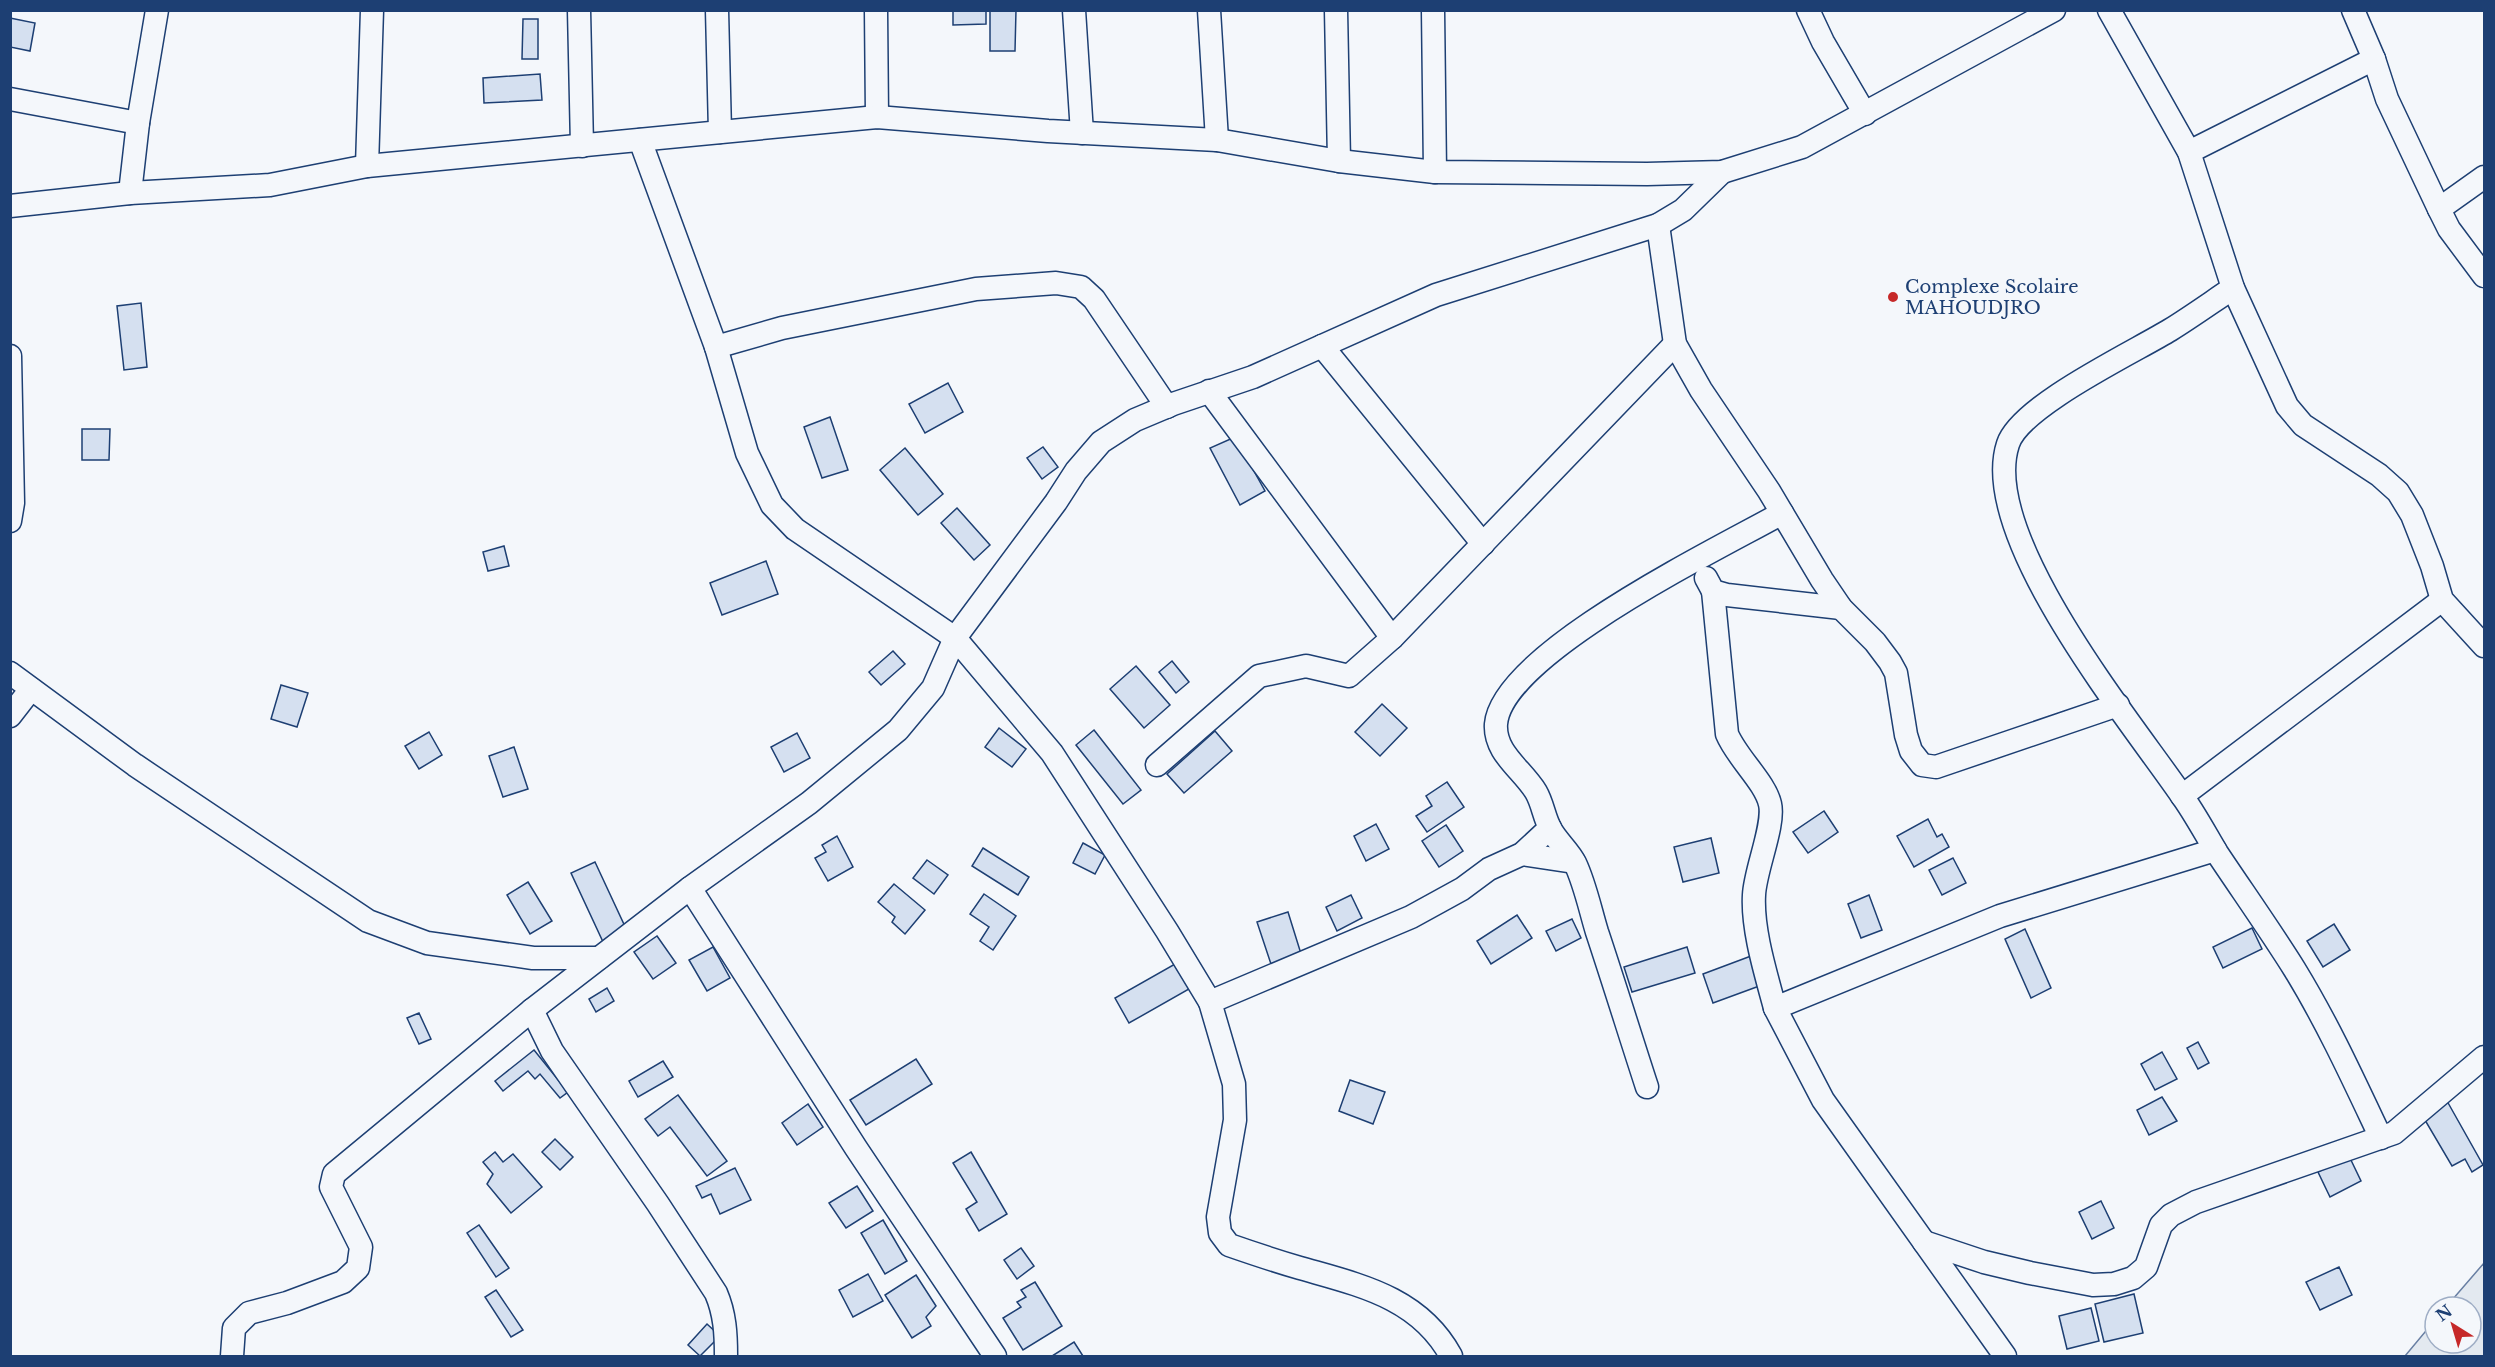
<svg xmlns="http://www.w3.org/2000/svg" width="2495" height="1367" font-family="'Libre Baskerville',serif">
  <style>
    .green { fill: #e3e9f0; stroke: #687fa3; stroke-width: 1.5 }
    .building { fill: #d5e0f0; stroke: #1d3f73; stroke-width: 1.5 }
    .lines { fill: none; stroke-linecap: round; stroke-linejoin: round }
    .minor-casing { stroke: #1d3f73; stroke-width: 25 }
    .minor { stroke: #f4f7fb; stroke-width: 22 }
    .poi-dot { fill: #c62828; stroke: #f4f7fb; stroke-width: 2 }
    .labels { text-anchor: middle; stroke-width: 4.5; stroke-linejoin: round; paint-order: stroke }
    .poi-label { font-size: 18px; fill: #1d3f73; stroke: #f4f7fb; text-anchor: start }
  </style>
  <rect width="100%" height="100%" fill="#f4f7fb"/>
  <polygon class="green" points="2484,1263 2484,1356 2405,1356 2435,1320 2435,1343 2471,1343 2471,1307 2446,1307"/>
  <g class="building">
    <polygon points="953,10 986,10 986,24 953,25"/>
    <polygon points="990,10 1016,10 1015,51 990,51"/>
    <polygon points="10,18 35,23 30,51 10,47"/>
    <polygon points="523,19 538,19 538,59 522,59"/>
    <polygon points="540,74 542,100 484,103 483,78"/>
    <polygon points="141,303 147,367 124,370 117,306"/>
    <polygon points="948,383 963,412 925,433 909,404"/>
    <polygon points="830,417 848,470 822,478 804,427"/>
    <polygon points="82,429 110,429 109,460 82,460"/>
    <polygon points="1235,437 1265,491 1240,505 1210,448"/>
    <polygon points="1043,447 1058,467 1042,479 1027,458"/>
    <polygon points="905,448 943,494 918,515 880,470"/>
    <polygon points="957,508 990,545 974,560 941,523"/>
    <polygon points="504,546 509,566 488,571 483,552"/>
    <polygon points="766,561 778,594 722,615 710,583"/>
    <polygon points="893,651 905,664 881,685 869,672"/>
    <polygon points="1172,661 1189,682 1176,693 1159,672"/>
    <polygon points="1136,666 1170,705 1144,728 1110,689"/>
    <polygon points="281,685 308,693 297,727 271,719"/>
    <polygon points="1382,704 1407,728 1380,756 1355,732"/>
    <polygon points="999,728 1026,749 1012,767 985,747"/>
    <polygon points="1094,730 1141,790 1123,804 1076,745"/>
    <polygon points="1215,731 1232,751 1184,793 1167,774"/>
    <polygon points="429,732 442,755 419,769 405,746"/>
    <polygon points="797,733 810,758 784,772 771,747"/>
    <polygon points="514,747 528,789 503,797 489,756"/>
    <polygon points="1447,782 1464,807 1427,832 1416,816 1432,806 1426,796"/>
    <polygon points="1824,811 1838,832 1808,853 1793,832"/>
    <polygon points="1928,819 1937,837 1942,834 1949,847 1914,867 1897,836"/>
    <polygon points="1376,824 1389,849 1366,861 1354,836"/>
    <polygon points="1446,825 1463,851 1439,867 1422,841"/>
    <polygon points="837,836 853,867 828,881 815,858 826,852 822,845"/>
    <polygon points="1711,838 1719,873 1683,882 1674,847"/>
    <polygon points="1083,843 1105,855 1095,874 1073,863"/>
    <polygon points="983,848 1029,877 1018,895 972,866"/>
    <polygon points="1953,858 1966,883 1942,895 1929,870"/>
    <polygon points="927,860 948,875 934,894 913,878"/>
    <polygon points="595,862 628,933 604,944 571,873"/>
    <polygon points="528,882 552,921 530,934 507,895"/>
    <polygon points="894,884 925,910 905,934 892,922 895,917 878,902"/>
    <polygon points="984,894 1016,916 993,950 980,941 989,927 970,914"/>
    <polygon points="1351,895 1362,918 1337,931 1326,907"/>
    <polygon points="1869,895 1882,930 1861,938 1848,904"/>
    <polygon points="1288,912 1302,957 1272,967 1257,922"/>
    <polygon points="1517,915 1532,938 1491,964 1477,941"/>
    <polygon points="1572,919 1581,938 1556,951 1546,931"/>
    <polygon points="2334,924 2350,950 2323,967 2307,941"/>
    <polygon points="2252,928 2262,949 2223,968 2213,947"/>
    <polygon points="2025,929 2051,988 2031,998 2005,939"/>
    <polygon points="657,936 676,963 653,979 634,952"/>
    <polygon points="713,947 730,978 707,991 689,960"/>
    <polygon points="1687,947 1695,973 1632,992 1624,967"/>
    <polygon points="1751,956 1762,985 1713,1003 1703,974"/>
    <polygon points="1175,964 1189,989 1129,1023 1115,998"/>
    <polygon points="607,988 614,1001 596,1012 589,999"/>
    <polygon points="419,1013 431,1039 419,1044 407,1018"/>
    <polygon points="2198,1042 2209,1063 2198,1069 2187,1048"/>
    <polygon points="534,1050 568,1092 560,1098 540,1074 535,1079 528,1071 503,1091 495,1081"/>
    <polygon points="2162,1052 2177,1079 2155,1090 2141,1064"/>
    <polygon points="916,1059 932,1084 866,1125 850,1100"/>
    <polygon points="663,1061 673,1077 638,1097 629,1081"/>
    <polygon points="1350,1080 1385,1092 1373,1124 1339,1111"/>
    <polygon points="678,1095 727,1161 707,1176 670,1127 658,1136 645,1119"/>
    <polygon points="2162,1097 2177,1121 2149,1135 2137,1110"/>
    <polygon points="2447,1101 2483,1165 2472,1172 2465,1159 2452,1166 2422,1115"/>
    <polygon points="808,1104 823,1127 797,1145 782,1123"/>
    <polygon points="555,1139 573,1157 560,1170 542,1152"/>
    <polygon points="495,1152 503,1162 513,1154 542,1187 511,1213 487,1184 493,1174 483,1162"/>
    <polygon points="971,1152 1007,1214 979,1231 966,1209 977,1202 953,1163"/>
    <polygon points="2349,1156 2361,1181 2330,1197 2318,1172"/>
    <polygon points="735,1168 751,1200 720,1214 711,1194 702,1198 696,1186"/>
    <polygon points="857,1186 873,1211 846,1228 829,1203"/>
    <polygon points="2101,1201 2114,1228 2092,1239 2079,1212"/>
    <polygon points="883,1220 907,1261 885,1274 861,1233"/>
    <polygon points="479,1225 509,1268 496,1277 467,1233"/>
    <polygon points="1021,1248 1034,1266 1017,1279 1004,1260"/>
    <polygon points="2339,1267 2352,1295 2320,1310 2306,1282"/>
    <polygon points="868,1274 883,1301 853,1317 839,1290"/>
    <polygon points="916,1275 936,1306 926,1317 931,1326 912,1338 885,1295"/>
    <polygon points="1035,1282 1062,1326 1023,1350 1003,1318 1021,1307 1017,1302 1026,1297 1021,1290"/>
    <polygon points="496,1290 523,1330 511,1337 485,1297"/>
    <polygon points="2134,1294 2143,1333 2104,1342 2095,1304"/>
    <polygon points="2091,1308 2099,1341 2067,1349 2059,1316"/>
    <polygon points="707,1324 720,1336 700,1356 688,1345"/>
    <polygon points="1074,1342 1083,1356 1052,1356"/>
  </g>
  <g class="lines">
    <g class="minor-casing">
      <g id="minor">
        <polyline points="579,10 582,146"/>
        <polyline points="717,10 720,132"/>
        <polyline points="876,10 877,117"/>
        <polyline points="1074,10 1082,133"/>
        <polyline points="1209,10 1217,140"/>
        <polyline points="1336,10 1339,161"/>
        <polyline points="1433,10 1435,172"/>
        <polyline points="1808,10 1823,42 1865,114"/>
        <polyline points="2109,10 2189,152 2233,288 2287,406 2303,425 2379,475 2398,492 2412,515 2432,566 2442,600 2484,646"/>
        <polyline points="2353,10 2374,59 2387,99 2439,209 2449,229 2484,276"/>
        <polyline points="10,99 138,123"/>
        <polyline points="640,140 716,347 747,453 772,505 795,529 955,638 1052,753 1167,931 1210,1002 1411,917 1462,889 1489,869 1522,854 1550,828"/>
        <polyline points="2189,152 2374,59"/>
        <polyline points="367,166 372,10"/>
        <polyline points="130,193 138,123 157,10"/>
        <polyline points="10,206 130,193 270,185 367,166 877,117 1048,131 1217,140 1339,161 1435,172 1647,174 1722,172 1802,147 2054,10"/>
        <polyline points="2439,209 2484,177"/>
        <polyline points="1658,225 1675,344 1701,390 1769,491 1822,580 1841,608 1875,642 1890,662 1896,673 1906,735 1911,751 1922,765 1936,767 2118,705"/>
        <path d="M 2233,288 C 2212,302 2191,317 2170,330 C 2134,352 2020,406 2008,444 C 1978,535 2129,719 2180,793 C 2194,812 2205,833 2217,853 C 2243,892 2270,930 2295,970 C 2328,1024 2354,1081 2381,1138"/>
        <polyline points="1322,346 1483,544"/>
        <polyline points="716,347 782,328 976,289 1056,283 1081,287 1094,299 1167,407"/>
        <polyline points="10,356 13,503 10,521"/>
        <polyline points="1209,391 1392,638"/>
        <polyline points="1706,578 1713,591 1727,595 1841,608"/>
        <path d="M 1713,591 L 1727,734 C 1737,758 1765,782 1770,804 C 1775,825 1755,870 1754,895 C 1752,930 1766,974 1775,1008 L 2000,916 L 2215,850"/>
        <polyline points="10,673 135,765 368,921 427,943 533,958 599,958"/>
        <polyline points="10,716 31,689"/>
        <polyline points="1157,765 1259,676 1306,666 1349,676 1392,638 1675,344"/>
        <polyline points="2182,796 2442,600"/>
        <polyline points="1522,854 1574,862"/>
        <polyline points="690,888 856,1148 995,1356"/>
        <path d="M 1210,1002 L 1234,1084 L 1235,1120 L 1218,1217 L 1220,1233 L 1229,1245 C 1252,1253 1276,1261 1300,1268 C 1359,1285 1419,1297 1451,1356"/>
        <polyline points="1775,1008 1823,1100 2005,1356"/>
        <path d="M 532,1010 L 552,1051 L 658,1204 L 716,1293 C 725,1314 726,1334 726,1356"/>
        <path d="M 1647,1087 C 1630,1035 1614,983 1597,932 C 1590,909 1585,884 1575,863 C 1569,851 1557,841 1551,830 C 1544,818 1543,804 1536,792 C 1522,769 1494,753 1496,724 C 1502,653 1722,547 1782,513"/>
        <polyline points="1924,1242 1984,1262 2030,1273 2093,1285 2114,1284 2133,1278 2146,1267 2161,1225 2171,1215 2196,1202 2394,1133 2484,1057"/>
        <polyline points="232,1356 234,1328 249,1313 287,1303 343,1282 358,1268 361,1247 331,1187 334,1174 532,1010 690,888 809,803 898,730 933,688 955,638 1056,502 1076,471 1101,442 1135,420 1173,404 1253,377 1436,295 1658,225 1683,210 1722,172"/>
      </g>
    </g>
    <use href="#minor" class="minor"/>
  </g>
  <circle class="poi-dot" cx="1893" cy="297" r="6"/>
  <g class="labels">
    <g class="poi-label">
      <text x="1905" y="293">Complexe Scolaire<tspan x="1905" dy="21">MAHOUDJRO</tspan></text>
    </g>
  </g>
  <rect width="2495" height="1367" fill="none" stroke="#1d3f73" stroke-width="24"/>
  <g transform="translate(2453 1325) rotate(323)"><circle r="28" fill="#f4f7fb" stroke="#9eadc5" stroke-width="1.5"/>
  <path d="M0-4.5L10 22L0 15L-10 22Z" fill="#c62828"/>
  <text y="-9" font-size="16" font-weight="bold" text-anchor="middle" fill="#1d3f73">N</text>
  </g>
</svg>
